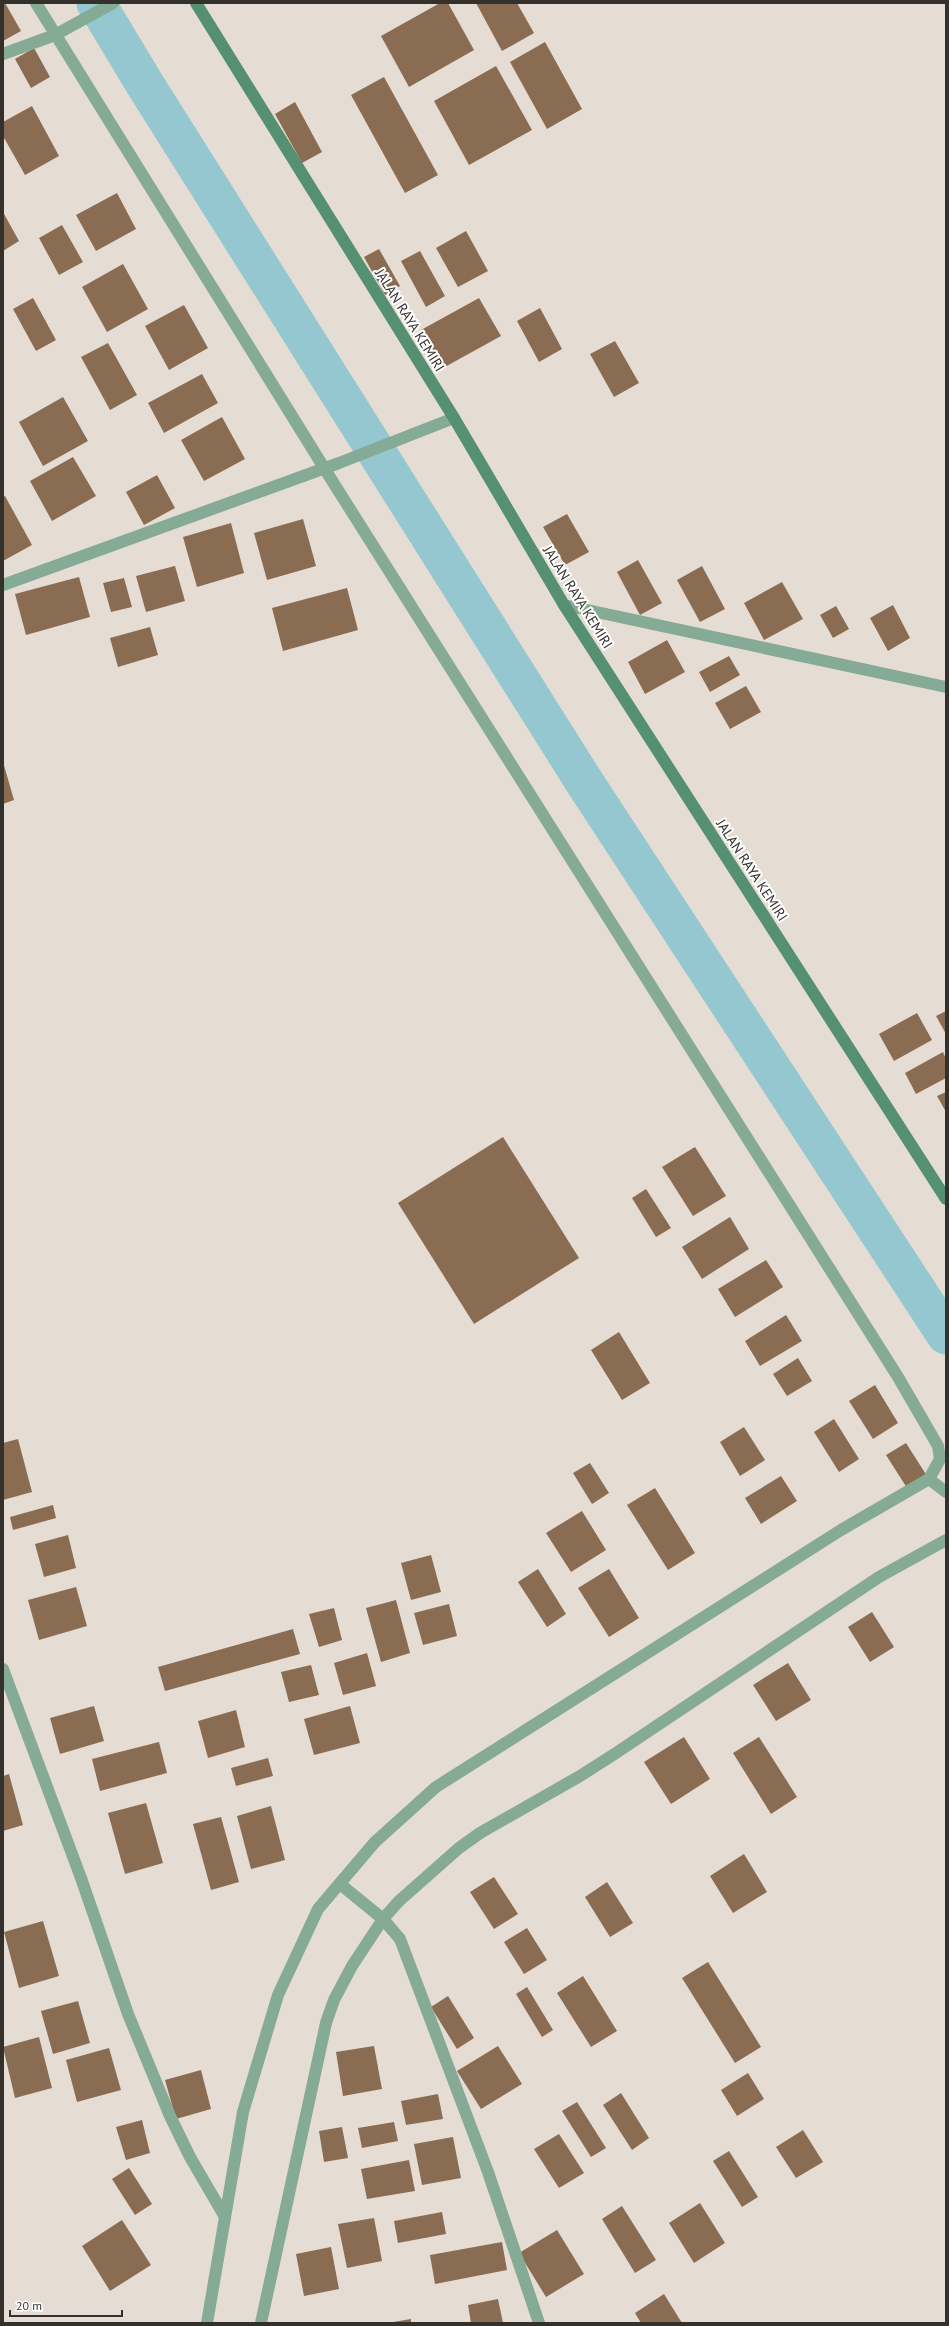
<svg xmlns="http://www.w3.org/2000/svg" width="949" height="2326" font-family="'PT Sans',sans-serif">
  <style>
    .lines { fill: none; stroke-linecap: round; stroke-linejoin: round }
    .canal { stroke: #94c7d0; stroke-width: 39 }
    .building { fill: #896c51 }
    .street { stroke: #85aa95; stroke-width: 12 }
    .secondary { stroke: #569072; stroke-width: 12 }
    .labels { text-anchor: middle; stroke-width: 4; stroke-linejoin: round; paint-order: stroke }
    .street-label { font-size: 14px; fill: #34312d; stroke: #fff }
  </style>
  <rect width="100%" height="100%" fill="#e5ddd3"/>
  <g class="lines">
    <polyline class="canal" points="96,3 146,86 585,783 946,1335"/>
  </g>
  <g class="building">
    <polygon points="3,3 5,3 21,31 3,41"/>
    <polygon points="440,3 448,3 474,50 409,87 381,36"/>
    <polygon points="476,3 517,3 534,33 502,51"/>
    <polygon points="545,42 582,109 547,129 510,62"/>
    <polygon points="34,48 50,77 31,88 15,59"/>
    <polygon points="496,66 532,130 469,165 434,101"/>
    <polygon points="384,77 438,175 405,193 351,95"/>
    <polygon points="295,102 322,152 302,163 275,114"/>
    <polygon points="32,106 59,156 25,175 3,136 3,122"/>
    <polygon points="117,193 136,229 96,251 76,215"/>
    <polygon points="3,212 19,241 3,251"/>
    <polygon points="62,225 83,262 59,275 39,238"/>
    <polygon points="466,231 488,271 458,287 436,248"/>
    <polygon points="379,249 400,286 385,295 364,257"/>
    <polygon points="420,251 445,296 426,307 401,261"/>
    <polygon points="123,264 148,309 107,332 82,287"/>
    <polygon points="33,298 56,340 36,351 13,309"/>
    <polygon points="479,298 501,336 443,368 421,330"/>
    <polygon points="184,305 208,348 169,370 145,326"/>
    <polygon points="540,308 562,349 539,362 517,321"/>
    <polygon points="615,341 639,383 614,397 590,354"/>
    <polygon points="108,343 137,395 110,410 81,357"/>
    <polygon points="202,374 218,403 164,433 148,403"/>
    <polygon points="63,397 88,441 43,466 19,422"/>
    <polygon points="222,417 245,459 204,481 181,440"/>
    <polygon points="73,457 96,496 52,521 30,481"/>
    <polygon points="157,475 175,508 144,525 126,492"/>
    <polygon points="5,496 32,545 3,561 3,497"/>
    <polygon points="567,514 589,552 565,565 543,527"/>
    <polygon points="303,519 316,566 267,580 254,533"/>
    <polygon points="231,523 244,573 197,587 183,537"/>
    <polygon points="638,560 662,603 640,615 617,572"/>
    <polygon points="175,566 185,601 146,612 136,576"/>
    <polygon points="702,566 725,609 700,622 677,580"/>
    <polygon points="79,577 90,617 26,635 15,594"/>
    <polygon points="124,578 132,607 111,612 103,583"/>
    <polygon points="782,582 803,619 764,640 744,603"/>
    <polygon points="347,588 358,630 283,651 272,608"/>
    <polygon points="893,605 910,638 888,651 870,618"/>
    <polygon points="836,606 849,629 833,638 820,615"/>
    <polygon points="150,627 158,655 118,667 110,638"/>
    <polygon points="667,640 685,672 645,694 628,662"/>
    <polygon points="729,656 740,675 710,692 699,672"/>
    <polygon points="746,686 761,712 730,729 715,703"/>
    <polygon points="3,762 14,800 3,804"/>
    <polygon points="946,1011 946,1034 936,1016"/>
    <polygon points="917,1013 932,1040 894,1061 879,1034"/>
    <polygon points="943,1052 946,1059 946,1078 916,1094 905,1073"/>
    <polygon points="946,1092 946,1112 937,1096"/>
    <polygon points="503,1137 579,1258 474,1324 398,1203"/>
    <polygon points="695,1147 726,1196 693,1216 662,1167"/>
    <polygon points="646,1189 671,1228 656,1237 632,1198"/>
    <polygon points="730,1217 749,1249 702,1279 682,1247"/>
    <polygon points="766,1260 783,1287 735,1317 718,1289"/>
    <polygon points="786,1315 802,1341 760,1366 745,1341"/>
    <polygon points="619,1332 650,1383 622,1400 591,1350"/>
    <polygon points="798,1358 812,1381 787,1396 773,1374"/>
    <polygon points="875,1385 898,1423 873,1439 849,1401"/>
    <polygon points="834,1419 859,1459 839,1472 814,1432"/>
    <polygon points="744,1427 765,1460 740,1476 720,1442"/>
    <polygon points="18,1439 32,1492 3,1500 3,1443"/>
    <polygon points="906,1443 927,1476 907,1488 886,1455"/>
    <polygon points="590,1463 609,1493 592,1504 573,1473"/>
    <polygon points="781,1476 797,1501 761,1524 745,1498"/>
    <polygon points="655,1488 695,1553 668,1570 627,1505"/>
    <polygon points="53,1505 56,1518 13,1530 10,1517"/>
    <polygon points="582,1511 606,1550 571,1572 546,1533"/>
    <polygon points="68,1535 76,1568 44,1577 35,1544"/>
    <polygon points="431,1555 441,1592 411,1600 401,1563"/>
    <polygon points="538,1569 566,1614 547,1627 518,1582"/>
    <polygon points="609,1569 639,1618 609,1637 578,1588"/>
    <polygon points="76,1587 87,1626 39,1640 28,1600"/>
    <polygon points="396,1600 410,1653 381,1662 366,1608"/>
    <polygon points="449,1604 457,1636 423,1645 414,1613"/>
    <polygon points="334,1608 342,1640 319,1647 309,1614"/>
    <polygon points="872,1612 894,1647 870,1662 848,1627"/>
    <polygon points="293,1629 300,1654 165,1691 158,1667"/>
    <polygon points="367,1653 376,1686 343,1695 334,1663"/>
    <polygon points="788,1663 811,1700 776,1721 753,1685"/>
    <polygon points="311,1665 319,1695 289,1702 281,1672"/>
    <polygon points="94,1706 104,1741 60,1754 50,1718"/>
    <polygon points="350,1706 360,1743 314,1755 304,1719"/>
    <polygon points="236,1710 245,1747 208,1758 198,1721"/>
    <polygon points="684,1737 710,1779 671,1804 644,1762"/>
    <polygon points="759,1737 797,1797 771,1814 733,1753"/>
    <polygon points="159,1742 167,1773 100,1791 92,1759"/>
    <polygon points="268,1758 273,1776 236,1786 231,1768"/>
    <polygon points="9,1774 23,1825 3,1831 3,1776"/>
    <polygon points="146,1803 163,1863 125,1874 108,1813"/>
    <polygon points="271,1806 285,1860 251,1869 237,1816"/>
    <polygon points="221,1817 239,1882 211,1890 193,1824"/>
    <polygon points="744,1854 767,1892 733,1913 710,1876"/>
    <polygon points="494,1877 518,1914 494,1929 470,1892"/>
    <polygon points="607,1882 633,1923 610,1937 585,1897"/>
    <polygon points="43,1921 59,1976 19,1988 4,1932"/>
    <polygon points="527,1928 547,1960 524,1974 504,1942"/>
    <polygon points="708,1962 761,2047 735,2063 682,1978"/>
    <polygon points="583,1976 617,2031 591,2047 557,1993"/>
    <polygon points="527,1987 553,2030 542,2037 516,1994"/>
    <polygon points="448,1996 474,2038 457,2049 431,2007"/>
    <polygon points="78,2001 90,2043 53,2054 41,2011"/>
    <polygon points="39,2037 52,2088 15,2098 3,2047"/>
    <polygon points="374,2046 382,2089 343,2096 336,2052"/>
    <polygon points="498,2046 522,2084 481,2109 457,2071"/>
    <polygon points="109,2048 121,2090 77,2102 66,2060"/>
    <polygon points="201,2070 211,2109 176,2119 165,2080"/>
    <polygon points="748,2073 764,2099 737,2116 721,2090"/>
    <polygon points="621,2093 649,2138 632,2150 603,2105"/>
    <polygon points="438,2094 443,2119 406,2125 401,2101"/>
    <polygon points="577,2102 606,2148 591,2157 562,2111"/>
    <polygon points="142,2120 150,2153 126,2160 116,2127"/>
    <polygon points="394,2122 398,2141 362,2148 358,2128"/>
    <polygon points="342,2127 348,2158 324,2162 319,2131"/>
    <polygon points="803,2130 823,2162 796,2178 776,2147"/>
    <polygon points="559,2134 584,2173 559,2188 534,2149"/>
    <polygon points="453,2137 461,2178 422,2185 414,2144"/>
    <polygon points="729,2151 758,2197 742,2207 713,2161"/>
    <polygon points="409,2160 415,2191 367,2199 361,2169"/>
    <polygon points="129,2168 152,2204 135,2215 112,2179"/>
    <polygon points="700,2203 725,2243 694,2263 669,2223"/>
    <polygon points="622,2206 656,2260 635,2273 602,2219"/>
    <polygon points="442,2212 446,2234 398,2243 394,2221"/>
    <polygon points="374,2218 382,2261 347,2268 338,2224"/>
    <polygon points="122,2220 151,2265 110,2291 82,2246"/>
    <polygon points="557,2230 584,2274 546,2297 519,2253"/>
    <polygon points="502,2242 507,2270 435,2284 430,2255"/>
    <polygon points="331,2247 339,2289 304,2296 296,2254"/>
    <polygon points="664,2294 682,2323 641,2323 635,2313"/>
    <polygon points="498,2299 503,2323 471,2323 468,2305"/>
    <polygon points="411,2319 411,2323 393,2323 393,2322"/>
  </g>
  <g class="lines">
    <g class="street">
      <polyline points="36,3 331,479 898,1377 938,1446 940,1459 929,1479"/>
      <polyline points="3,54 55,35 113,3"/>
      <polyline points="3,585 339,463 454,418"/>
      <polyline points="564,605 946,687"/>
      <polyline points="3,1669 81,1878 128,2014 170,2116 190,2157 225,2217"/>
      <polyline points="340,1884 383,1919 400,1939 488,2172 539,2323"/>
      <polyline points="207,2323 243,2112 278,1995 318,1909 375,1842 436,1787 841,1530 929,1479 946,1492"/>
      <polyline points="261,2323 326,2023 334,2000 352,1966 383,1919 399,1901 459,1848 480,1833 580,1776 616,1753 879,1577 946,1540"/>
    </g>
    <polyline class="secondary" points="196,3 454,418 564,605 946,1199"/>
  </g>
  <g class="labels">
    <g class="street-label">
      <text transform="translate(410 320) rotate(58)" y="5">JALAN RAYA KEMIRI</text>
      <text transform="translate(578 597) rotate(58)" y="5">JALAN RAYA KEMIRI</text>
      <text transform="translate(752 870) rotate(57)" y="5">JALAN RAYA KEMIRI</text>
    </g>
  </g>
  <rect width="949" height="2326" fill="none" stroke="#34312d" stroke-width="8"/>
  <path d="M10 2310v6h112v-6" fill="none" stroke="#34312d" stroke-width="2"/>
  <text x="16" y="2310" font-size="12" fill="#34312d" stroke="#ffffff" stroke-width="3" paint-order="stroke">20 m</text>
</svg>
